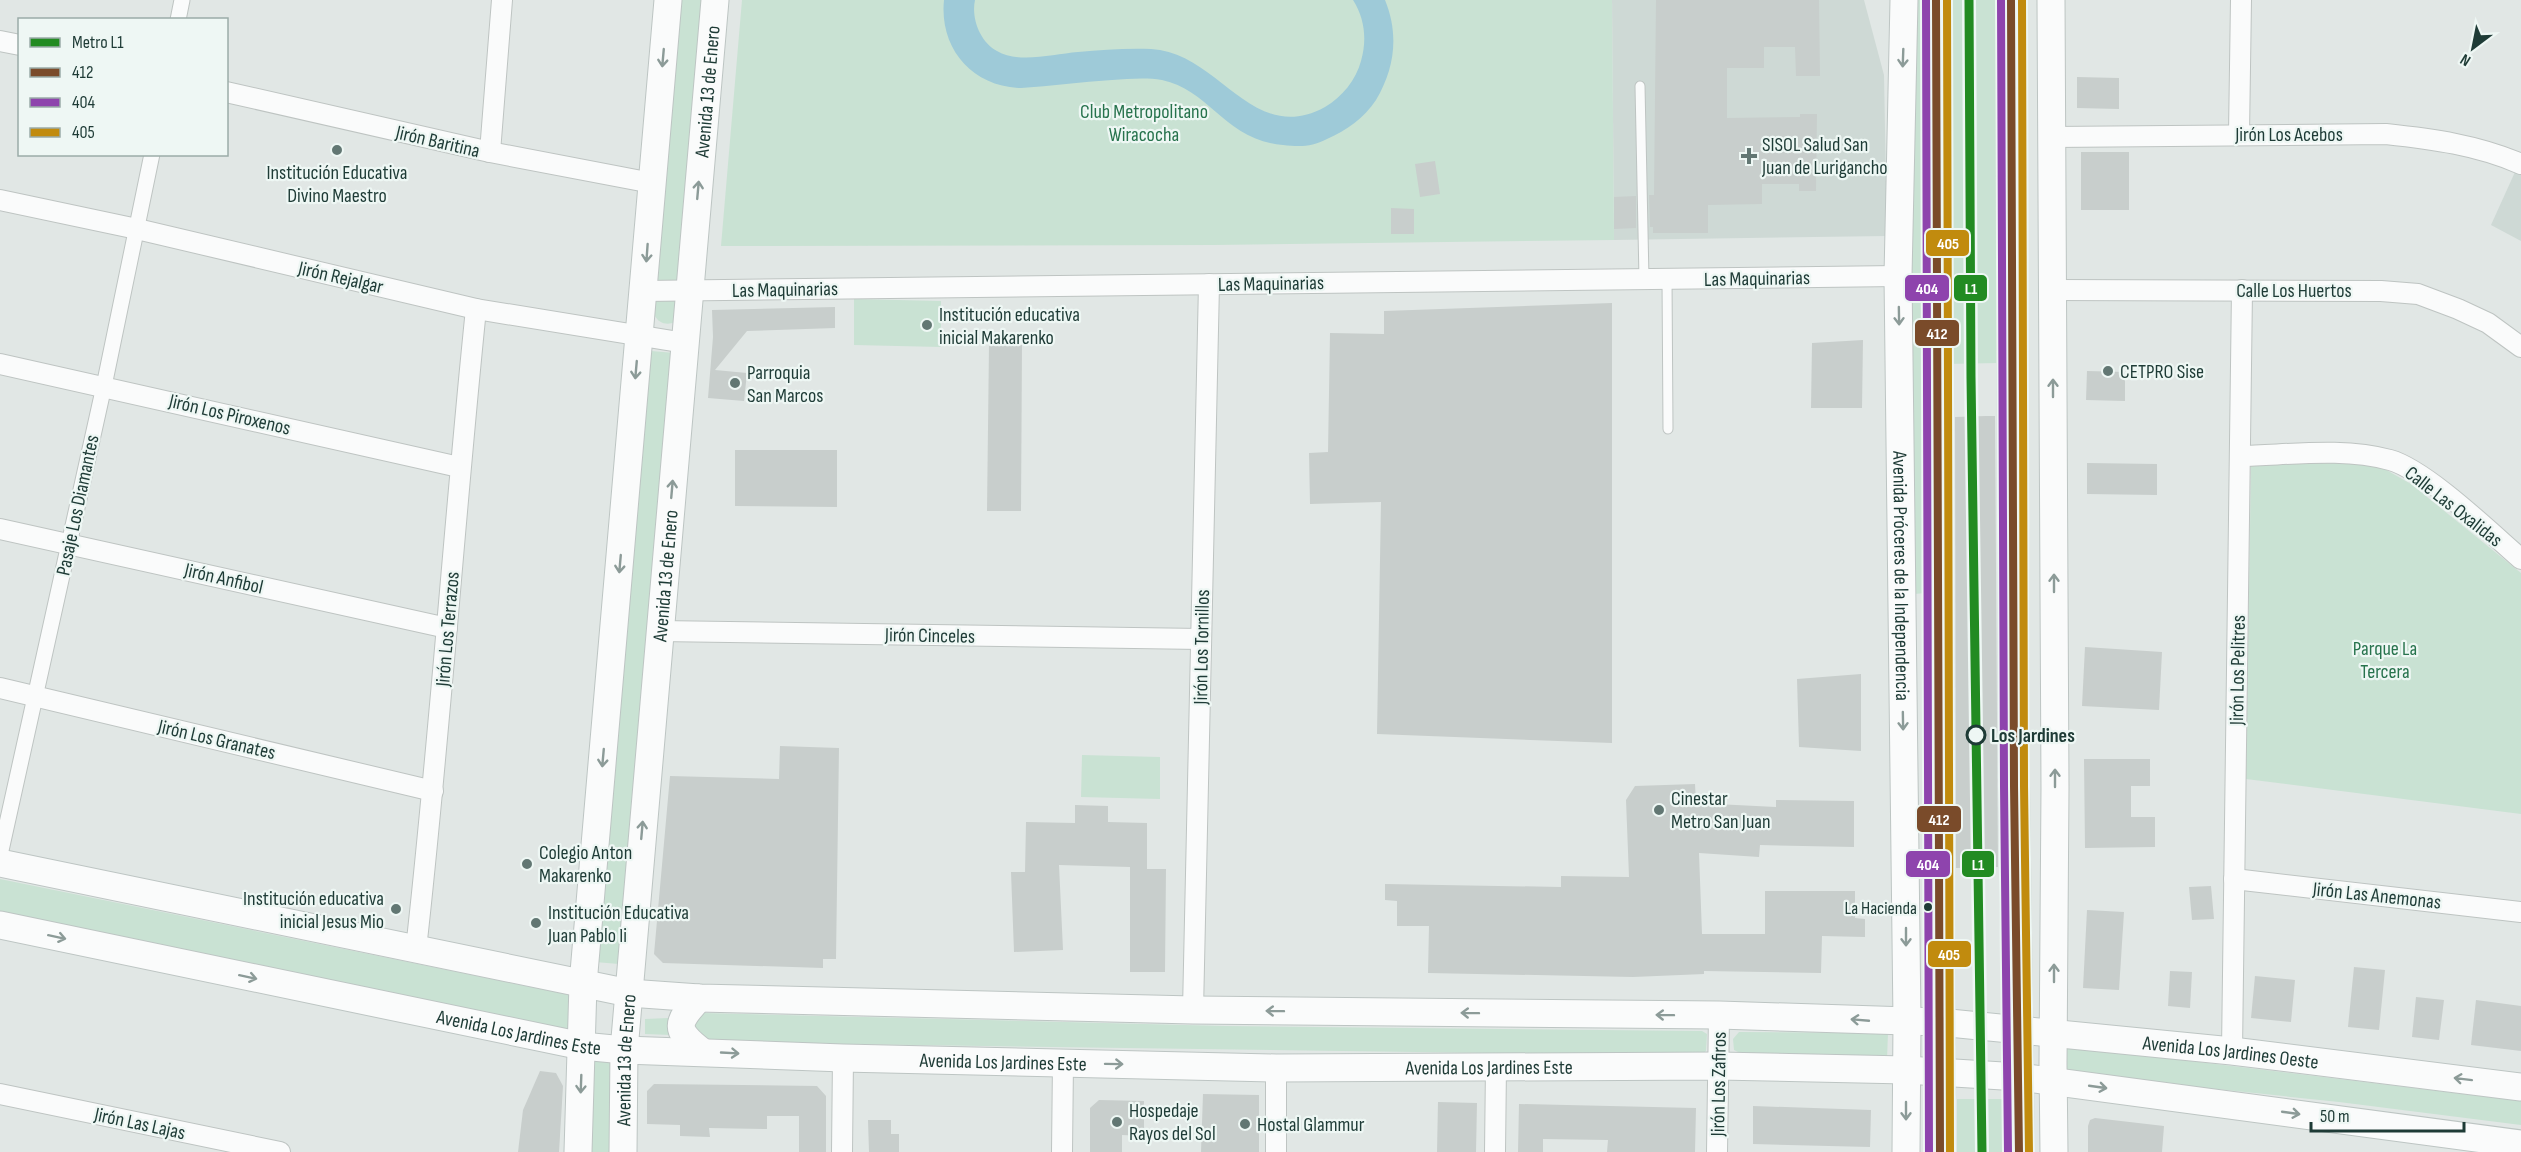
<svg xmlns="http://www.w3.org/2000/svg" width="2521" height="1152" font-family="'Sofia Sans Condensed',sans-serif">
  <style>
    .built { fill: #ced9d5 }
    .green { fill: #c9e2d3 }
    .water { fill: #9ecad8 }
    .building { fill: #c8cecc }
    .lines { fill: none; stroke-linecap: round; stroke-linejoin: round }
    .service-casing { stroke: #bec4c2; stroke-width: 11 }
    .pedestrian-casing { stroke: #bec4c2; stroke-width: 17 }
    .minor-casing { stroke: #bec4c2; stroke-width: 22 }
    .secondary-casing { stroke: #bdc5c3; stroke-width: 29 }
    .primary-casing { stroke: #bbc4c2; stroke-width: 32 }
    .service { stroke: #fafbfb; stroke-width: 9 }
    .pedestrian { stroke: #fafbfb; stroke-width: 15 }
    .minor { stroke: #fafbfb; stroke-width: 20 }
    .secondary { stroke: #fafbfb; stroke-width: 27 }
    .primary { stroke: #ccd4d3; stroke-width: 30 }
    .bus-1-casing { stroke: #eef7f4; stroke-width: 12 }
    .bus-2-casing { stroke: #eef7f4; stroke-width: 12 }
    .bus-3-casing { stroke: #eef7f4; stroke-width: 12 }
    .bus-1 { stroke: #7a4b2a; stroke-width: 8 }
    .bus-2 { stroke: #8e44ad; stroke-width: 8 }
    .bus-3 { stroke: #c18b0e; stroke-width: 8 }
    .metro-1-casing { stroke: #eef7f4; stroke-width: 14 }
    .metro-1 { stroke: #228b22; stroke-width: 9 }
    .oneway { stroke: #8c9b98 }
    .poi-dot { fill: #627773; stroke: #eef7f4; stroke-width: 2 }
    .stop-dot { fill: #eef7f4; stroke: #1e3b36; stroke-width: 3 }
    .bus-dot { fill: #1e3b36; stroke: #eef7f4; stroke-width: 2 }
    .labels { text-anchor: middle; stroke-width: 4.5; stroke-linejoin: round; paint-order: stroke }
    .bus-label { font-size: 18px; fill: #1e3b36; stroke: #eef7f4; text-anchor: end }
    .street-label { font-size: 20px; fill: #1e3b36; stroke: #eef7f4 }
    .park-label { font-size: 20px; fill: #27734d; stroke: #eef7f4 }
    .poi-label { font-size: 20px; fill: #1e3b36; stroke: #eef7f4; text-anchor: start }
    .stop-label { font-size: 20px; font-weight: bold; fill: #1e3b36; stroke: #eef7f4; text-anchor: start }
    .line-badge { stroke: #eef7f4; stroke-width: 2 }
    .badge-label { font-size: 16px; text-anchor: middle; font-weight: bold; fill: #fff }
  </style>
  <rect width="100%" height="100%" fill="#e1e7e5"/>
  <g class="built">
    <polygon points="1612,0 1864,0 1884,75 1887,236 1614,240"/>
    <polygon points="2515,172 2521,174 2521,241 2491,225"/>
  </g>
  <g class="green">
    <polygon points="676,0 708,0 682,283 659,283 653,279"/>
    <polygon points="742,0 1612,0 1614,240 1213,245 721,246"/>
    <polygon points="1910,0 1926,0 1926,593 1914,594"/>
    <polygon points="1947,0 2000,0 2000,363 1945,364"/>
    <path d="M 676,298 L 675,322 C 660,329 647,313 657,300 Z"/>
    <polygon points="854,299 941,301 941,347 854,345"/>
    <polygon points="651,351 675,353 619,964 595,962"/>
    <polygon points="2251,463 2349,463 2381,467 2411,484 2521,573 2521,814 2246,779"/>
    <polygon points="1082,755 1160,757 1160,799 1081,797"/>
    <polygon points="0,879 565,994 570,996 570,1026 567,1030 0,912"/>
    <polygon points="704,1013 1225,1026 1702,1031 1707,1034 1706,1051 1700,1056 704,1042 693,1024"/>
    <polygon points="668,1018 672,1021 671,1035 645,1034 645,1019"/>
    <polygon points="1739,1032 1888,1033 1887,1059 1742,1054 1734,1050 1733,1039"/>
    <polygon points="2066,1046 2521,1101 2521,1125 2339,1102 2064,1073"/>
    <polygon points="594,1059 613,1064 614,1152 589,1152 591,1061"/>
    <polygon points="1957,1099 2009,1099 2008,1152 1957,1152"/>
  </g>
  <path class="water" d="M 944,0 L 975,0 C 971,18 980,42 997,51 C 1019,64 1053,54 1078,52 C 1102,50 1126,48 1151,49 C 1219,52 1252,147 1325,107 C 1342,97 1356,80 1361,61 C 1367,40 1365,19 1353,0 L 1385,0 C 1399,34 1395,68 1376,100 C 1364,118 1347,130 1327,139 C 1312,147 1300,147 1283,145 C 1225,140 1210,90 1162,80 C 1145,77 1128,79 1112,80 C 1081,82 1051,86 1021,88 C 972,87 939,48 944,0 Z"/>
  <g class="building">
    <polygon points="1656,0 1819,0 1820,76 1796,76 1795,47 1764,47 1764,68 1727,68 1727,118 1800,117 1800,114 1817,114 1816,191 1799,191 1799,184 1762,184 1762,204 1708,205 1708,233 1653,233 1653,227 1650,227 1649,195 1654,195"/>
    <polygon points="2077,77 2119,78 2119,109 2077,108"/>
    <rect x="2081" y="152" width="48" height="58"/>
    <polygon points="1435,161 1440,194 1420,197 1415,164"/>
    <polygon points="1636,196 1636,228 1614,229 1614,197"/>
    <polygon points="1391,208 1414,209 1414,234 1391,234"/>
    <polygon points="1612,303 1612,743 1377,734 1381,502 1310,504 1309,453 1328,452 1330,333 1384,334 1384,311"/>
    <polygon points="835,307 835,328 747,331 715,370 747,373 744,401 708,398 713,337 712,310"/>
    <polygon points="1863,340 1862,408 1811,408 1812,343"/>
    <polygon points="989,345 1022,345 1021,511 987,511"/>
    <polygon points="2087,371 2125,372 2125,401 2086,400"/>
    <polygon points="1986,416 1995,416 1998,867 1956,868 1955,417"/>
    <polygon points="735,450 837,450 837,507 735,506"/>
    <polygon points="2087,463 2157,464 2157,495 2087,494"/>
    <polygon points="2085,647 2162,652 2159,710 2082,706"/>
    <polygon points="1861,674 1861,751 1799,747 1797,679"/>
    <polygon points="780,746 839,748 836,959 823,959 823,968 663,963 654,954 670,776 779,779"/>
    <polygon points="2084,759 2150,759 2150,786 2131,786 2131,817 2155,817 2155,847 2085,848"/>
    <polygon points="1695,784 1696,803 1776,807 1776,800 1854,801 1854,847 1760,845 1759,857 1699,853 1702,934 1765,934 1765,891 1855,891 1855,918 1865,919 1865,937 1822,936 1821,973 1704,971 1704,974 1633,977 1428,973 1429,926 1397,926 1397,901 1385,900 1385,884 1561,887 1561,876 1629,877 1626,800 1635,786"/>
    <polygon points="1075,805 1108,806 1108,822 1147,823 1147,869 1166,869 1165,972 1130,972 1130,867 1059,865 1063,950 1014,952 1011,872 1025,872 1026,822 1075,823"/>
    <polygon points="2211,886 2214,919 2192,920 2189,887"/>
    <polygon points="2087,910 2124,912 2119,990 2083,988"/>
    <polygon points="2354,967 2385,970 2379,1030 2348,1027"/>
    <polygon points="2170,971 2192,972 2190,1008 2168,1006"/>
    <polygon points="2255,976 2295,980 2291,1022 2251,1018"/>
    <polygon points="2416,997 2444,1000 2439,1040 2412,1037"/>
    <polygon points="2476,1000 2521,1006 2521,1051 2471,1045"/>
    <polygon points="540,1071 556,1073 563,1086 559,1152 518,1152 523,1110"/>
    <polygon points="654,1084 817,1086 826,1096 826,1152 799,1152 799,1116 767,1116 767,1129 709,1128 710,1137 680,1136 680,1125 647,1124 647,1091"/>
    <polygon points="1203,1094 1259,1095 1259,1152 1201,1152"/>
    <polygon points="1099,1100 1144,1101 1144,1136 1122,1135 1122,1152 1090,1152 1090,1108"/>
    <polygon points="1438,1102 1477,1103 1476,1152 1437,1152"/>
    <polygon points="1519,1104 1696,1108 1695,1152 1607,1152 1608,1140 1543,1139 1543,1152 1518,1152"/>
    <polygon points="1753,1106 1871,1110 1870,1147 1753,1144"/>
    <polygon points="2095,1118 2164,1126 2162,1152 2088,1152 2088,1126 2090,1120"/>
    <polygon points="868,1120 891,1120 891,1134 899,1134 899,1152 869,1152"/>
  </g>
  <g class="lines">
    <g class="service-casing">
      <g id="service">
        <polyline points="1640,86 1644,279"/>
        <polyline points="1667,279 1668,429"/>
      </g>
    </g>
    <g class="pedestrian-casing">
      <g id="pedestrian">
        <polyline points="178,20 182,0"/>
        <polyline points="0,855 104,386 152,154"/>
      </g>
    </g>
    <g class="minor-casing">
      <g id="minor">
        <polyline points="0,41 20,45"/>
        <polyline points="226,92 490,152 652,183"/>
        <polyline points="2239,134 2241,0"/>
        <path d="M 2053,137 L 2386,134 C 2432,139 2478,145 2521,164"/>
        <polyline points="490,152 502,0"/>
        <polyline points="0,200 137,229 476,309 685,343"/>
        <polyline points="2053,290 2381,291 2418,294 2458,309 2488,323 2521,347"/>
        <polyline points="644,291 1898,276"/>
        <polyline points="0,364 459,467"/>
        <path d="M 2240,456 C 2289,455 2343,447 2390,460 C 2426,470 2491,533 2521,559"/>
        <polyline points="0,529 447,628"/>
        <polyline points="659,631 1201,639"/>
        <polyline points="0,688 433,791"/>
        <polyline points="2234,879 2521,912"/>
        <path d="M 416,949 C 440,736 454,522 476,309"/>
        <polyline points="1193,1010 1209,284"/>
        <polyline points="2232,1051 2242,290"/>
        <polyline points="0,1094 280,1152"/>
        <polyline points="842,1152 843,1058"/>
        <polyline points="1062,1152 1063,1062"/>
        <polyline points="1276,1152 1276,1068"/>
        <polyline points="1495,1152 1496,1066"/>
        <polyline points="1717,1152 1719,1015"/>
      </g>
    </g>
    <g class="secondary-casing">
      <g id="secondary">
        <path id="s1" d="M 1904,0 L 1898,276 L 1907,1021 L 1906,1152"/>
        <polyline points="2051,0 2055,788 2053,1064 2054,1152"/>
        <path id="s2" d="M 0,863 L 629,993 L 699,998 L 1193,1010 L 1719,1015 L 1939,1022 L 2232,1051 L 2521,1087"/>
        <path id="s3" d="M 0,925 L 582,1046 L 624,1050 L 843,1058 L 1276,1068 L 1719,1066 L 1906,1070 L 2019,1077 L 2521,1144"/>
        <path d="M 699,998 C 676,1023 674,1030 701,1051"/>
        <polyline points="578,1152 583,984 668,0"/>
        <path id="s4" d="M 623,1152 L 624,1050 L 715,0"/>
      </g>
    </g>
    <g class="primary-casing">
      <g id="primary">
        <polyline points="1936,0 1940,1152"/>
        <polyline points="2011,0 2014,786 2019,1152"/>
      </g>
    </g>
    <use href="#service" class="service"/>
    <use href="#pedestrian" class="pedestrian"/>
    <use href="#minor" class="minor"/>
    <use href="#secondary" class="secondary"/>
    <use href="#primary" class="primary"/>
    <g class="bus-1-casing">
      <g id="bus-1">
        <polyline points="1936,0 1940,1152"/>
        <polyline points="2011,0 2014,786 2019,1152"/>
      </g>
    </g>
    <g class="bus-2-casing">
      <g id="bus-2">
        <polyline points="1926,0 1929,1152"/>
        <polyline points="2001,0 2004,786 2008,1152"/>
      </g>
    </g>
    <g class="bus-3-casing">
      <g id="bus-3">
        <polyline points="1947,0 1950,1152"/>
        <polyline points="2022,0 2024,786 2029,1152"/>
      </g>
    </g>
    <use href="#bus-1" class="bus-1"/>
    <use href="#bus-2" class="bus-2"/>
    <use href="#bus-3" class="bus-3"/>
    <g class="metro-1-casing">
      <polyline id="metro-1" points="1969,0 1971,377 1982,1152"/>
    </g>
    <use href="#metro-1" class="metro-1"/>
  </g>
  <defs><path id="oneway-shaft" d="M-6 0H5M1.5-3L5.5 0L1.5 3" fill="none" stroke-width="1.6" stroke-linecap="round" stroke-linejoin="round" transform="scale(1.5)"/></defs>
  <g class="oneway">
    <use href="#oneway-shaft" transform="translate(663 58) rotate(95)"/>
    <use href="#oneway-shaft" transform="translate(1903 58) rotate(92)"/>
    <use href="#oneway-shaft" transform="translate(698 190) rotate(-85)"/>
    <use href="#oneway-shaft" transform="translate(647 253) rotate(94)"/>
    <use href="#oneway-shaft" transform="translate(1899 316) rotate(89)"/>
    <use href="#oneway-shaft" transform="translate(636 370) rotate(95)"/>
    <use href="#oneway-shaft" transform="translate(2053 388) rotate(-90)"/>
    <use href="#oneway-shaft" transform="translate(672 489) rotate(-85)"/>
    <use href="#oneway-shaft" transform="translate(620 564) rotate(95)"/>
    <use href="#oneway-shaft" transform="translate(2054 583) rotate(-90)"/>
    <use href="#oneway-shaft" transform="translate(1903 721) rotate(89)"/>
    <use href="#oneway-shaft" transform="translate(603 758) rotate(95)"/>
    <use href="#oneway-shaft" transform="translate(2055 778) rotate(-90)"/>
    <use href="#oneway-shaft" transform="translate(642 830) rotate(-85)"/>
    <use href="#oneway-shaft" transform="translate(57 937) rotate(12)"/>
    <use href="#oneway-shaft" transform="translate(1906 937) rotate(90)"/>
    <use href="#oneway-shaft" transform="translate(2054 973) rotate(-90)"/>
    <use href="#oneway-shaft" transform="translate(248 977) rotate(12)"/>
    <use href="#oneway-shaft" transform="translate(1275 1011) rotate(-179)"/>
    <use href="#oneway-shaft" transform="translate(1470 1013) rotate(-179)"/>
    <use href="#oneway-shaft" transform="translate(1665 1015) rotate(-179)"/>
    <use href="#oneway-shaft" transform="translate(1860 1020) rotate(-175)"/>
    <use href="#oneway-shaft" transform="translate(730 1053) rotate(3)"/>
    <use href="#oneway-shaft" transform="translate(1114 1064) rotate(1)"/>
    <use href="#oneway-shaft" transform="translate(2463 1079) rotate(-173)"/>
    <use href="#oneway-shaft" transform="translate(581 1084) rotate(92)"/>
    <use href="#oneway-shaft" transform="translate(2098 1087) rotate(8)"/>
    <use href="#oneway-shaft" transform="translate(1906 1111) rotate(90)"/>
    <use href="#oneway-shaft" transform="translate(2291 1113) rotate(8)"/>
  </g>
  <g class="poi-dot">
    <circle cx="337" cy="150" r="6"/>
    <path d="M1746 147h6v6h6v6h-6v6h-6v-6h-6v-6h6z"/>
    <circle cx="927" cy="325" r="6"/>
    <circle cx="2108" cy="371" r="6"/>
    <circle cx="735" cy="383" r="6"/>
    <circle cx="1659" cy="810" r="6"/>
    <circle cx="527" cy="864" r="6"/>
    <circle cx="396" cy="909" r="6"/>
    <circle cx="536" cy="923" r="6"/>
    <circle cx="1117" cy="1122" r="6"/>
    <circle cx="1245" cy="1124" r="6"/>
  </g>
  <circle class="stop-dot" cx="1976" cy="735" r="9"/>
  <circle class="bus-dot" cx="1928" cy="907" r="5"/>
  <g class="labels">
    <g class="bus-label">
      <text x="1917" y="914">La Hacienda</text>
    </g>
    <g class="street-label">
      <text dy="7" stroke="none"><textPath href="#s4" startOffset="1064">Avenida 13 de Enero</textPath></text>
      <text x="2289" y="141">Jirón Los Acebos</text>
      <text transform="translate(438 141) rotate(13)" y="7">Jirón Baritina</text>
      <text transform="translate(341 277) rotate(13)" y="7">Jirón Rejalgar</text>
      <text transform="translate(1757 278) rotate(-1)" y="7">Las Maquinarias</text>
      <text transform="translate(1271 283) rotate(-1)" y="7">Las Maquinarias</text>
      <text transform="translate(785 289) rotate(-1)" y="7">Las Maquinarias</text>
      <text x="2294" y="297">Calle Los Huertos</text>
      <text transform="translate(230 414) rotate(13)" y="7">Jirón Los Piroxenos</text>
      <text transform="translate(77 505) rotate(-78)" y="7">Pasaje Los Diamantes</text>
      <text transform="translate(2454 506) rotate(38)" y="7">Calle Las Oxalidas</text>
      <text dy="7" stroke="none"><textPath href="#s4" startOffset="578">Avenida 13 de Enero</textPath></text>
      <text dy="7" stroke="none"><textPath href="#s1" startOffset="576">Avenida Próceres de la Independencia</textPath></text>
      <text transform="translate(224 578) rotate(13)" y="7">Jirón Anfibol</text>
      <text transform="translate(447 629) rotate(-85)" y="7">Jirón Los Terrazos</text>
      <text transform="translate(930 635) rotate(1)" y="7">Jirón Cinceles</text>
      <text transform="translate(1201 647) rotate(-89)" y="7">Jirón Los Tornillos</text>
      <text transform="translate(2237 670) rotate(-89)" y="7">Jirón Los Pelitres</text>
      <text transform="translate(217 739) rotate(13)" y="7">Jirón Los Granates</text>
      <text transform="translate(2377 895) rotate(6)" y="7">Jirón Las Anemonas</text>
      <text dy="7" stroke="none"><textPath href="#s3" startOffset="530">Avenida Los Jardines Este</textPath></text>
      <text dy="7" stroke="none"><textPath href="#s2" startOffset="2246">Avenida Los Jardines Oeste</textPath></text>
      <text dy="7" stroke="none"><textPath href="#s4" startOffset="92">Avenida 13 de Enero</textPath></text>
      <text dy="7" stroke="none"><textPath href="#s3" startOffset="1016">Avenida Los Jardines Este</textPath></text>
      <text dy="7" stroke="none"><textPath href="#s3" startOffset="1502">Avenida Los Jardines Este</textPath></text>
      <text transform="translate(1718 1084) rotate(-89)" y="7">Jirón Los Zafiros</text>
      <text transform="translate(140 1123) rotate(12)" y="7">Jirón Las Lajas</text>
    </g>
    <g class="park-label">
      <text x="1144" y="118">Club Metropolitano<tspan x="1144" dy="23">Wiracocha</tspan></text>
      <text x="2385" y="655">Parque La<tspan x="2385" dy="23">Tercera</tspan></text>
    </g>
    <g class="poi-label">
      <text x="1762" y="151">SISOL Salud San<tspan x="1762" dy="23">Juan de Lurigancho</tspan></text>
      <text x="337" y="179" text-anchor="middle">Institución Educativa<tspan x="337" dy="23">Divino Maestro</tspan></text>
      <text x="939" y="321">Institución educativa<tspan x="939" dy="23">inicial Makarenko</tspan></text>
      <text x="2120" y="378">CETPRO Sise</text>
      <text x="747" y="379">Parroquia<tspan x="747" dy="23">San Marcos</tspan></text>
      <text x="1671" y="805">Cinestar<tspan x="1671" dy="23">Metro San Juan</tspan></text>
      <text x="539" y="859">Colegio Anton<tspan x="539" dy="23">Makarenko</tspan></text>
      <text x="384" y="905" text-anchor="end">Institución educativa<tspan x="384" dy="23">inicial Jesus Mio</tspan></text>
      <text x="548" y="919">Institución Educativa<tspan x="548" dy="23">Juan Pablo Ii</tspan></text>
      <text x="1129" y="1117">Hospedaje<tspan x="1129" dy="23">Rayos del Sol</tspan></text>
      <text x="1257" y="1131">Hostal Glammur</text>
    </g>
    <g class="stop-label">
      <text x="1991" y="742">Los Jardines</text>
    </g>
  </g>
  <g class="line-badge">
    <rect x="1925" y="229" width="45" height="28" rx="6" fill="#c18b0e"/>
    <rect x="1904" y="274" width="46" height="28" rx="6" fill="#8e44ad"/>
    <rect x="1953" y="274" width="35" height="28" rx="6" fill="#228b22"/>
    <rect x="1914" y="319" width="46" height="28" rx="6" fill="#7a4b2a"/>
    <rect x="1916" y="805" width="46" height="28" rx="6" fill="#7a4b2a"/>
    <rect x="1905" y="850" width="46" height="28" rx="6" fill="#8e44ad"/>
    <rect x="1961" y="850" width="34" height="28" rx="6" fill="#228b22"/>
    <rect x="1927" y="940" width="45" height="28" rx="6" fill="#c18b0e"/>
  </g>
  <g class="badge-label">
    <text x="1948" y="249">405</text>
    <text x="1927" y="294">404</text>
    <text x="1971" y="294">L1</text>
    <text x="1937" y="339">412</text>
    <text x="1939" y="825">412</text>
    <text x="1928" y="870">404</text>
    <text x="1978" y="870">L1</text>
    <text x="1949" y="960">405</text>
  </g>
  <rect x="18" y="18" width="210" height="138" fill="#eef7f4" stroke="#9baca8" stroke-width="1.5"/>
  <rect x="30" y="38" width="30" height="9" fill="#228b22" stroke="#9baca8" stroke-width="1.5"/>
  <text x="72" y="48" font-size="18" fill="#1e3b36">Metro L1</text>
  <rect x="30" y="68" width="30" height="9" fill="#7a4b2a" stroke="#9baca8" stroke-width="1.5"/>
  <text x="72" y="78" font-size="18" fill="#1e3b36">412</text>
  <rect x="30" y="98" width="30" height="9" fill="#8e44ad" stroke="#9baca8" stroke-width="1.5"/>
  <text x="72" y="108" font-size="18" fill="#1e3b36">404</text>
  <rect x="30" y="128" width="30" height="9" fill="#c18b0e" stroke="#9baca8" stroke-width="1.5"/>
  <text x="72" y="138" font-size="18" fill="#1e3b36">405</text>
  <g transform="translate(2473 48) rotate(212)" stroke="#eef7f4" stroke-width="4.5" paint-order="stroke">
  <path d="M0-4.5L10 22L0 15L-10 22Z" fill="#1e3b36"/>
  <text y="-9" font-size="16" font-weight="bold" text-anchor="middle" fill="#1e3b36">N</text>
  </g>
  <path d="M2311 1122v9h153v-9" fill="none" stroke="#1e3b36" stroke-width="3"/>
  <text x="2320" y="1122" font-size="18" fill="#1e3b36" stroke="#eef7f4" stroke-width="4.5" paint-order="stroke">50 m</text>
</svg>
